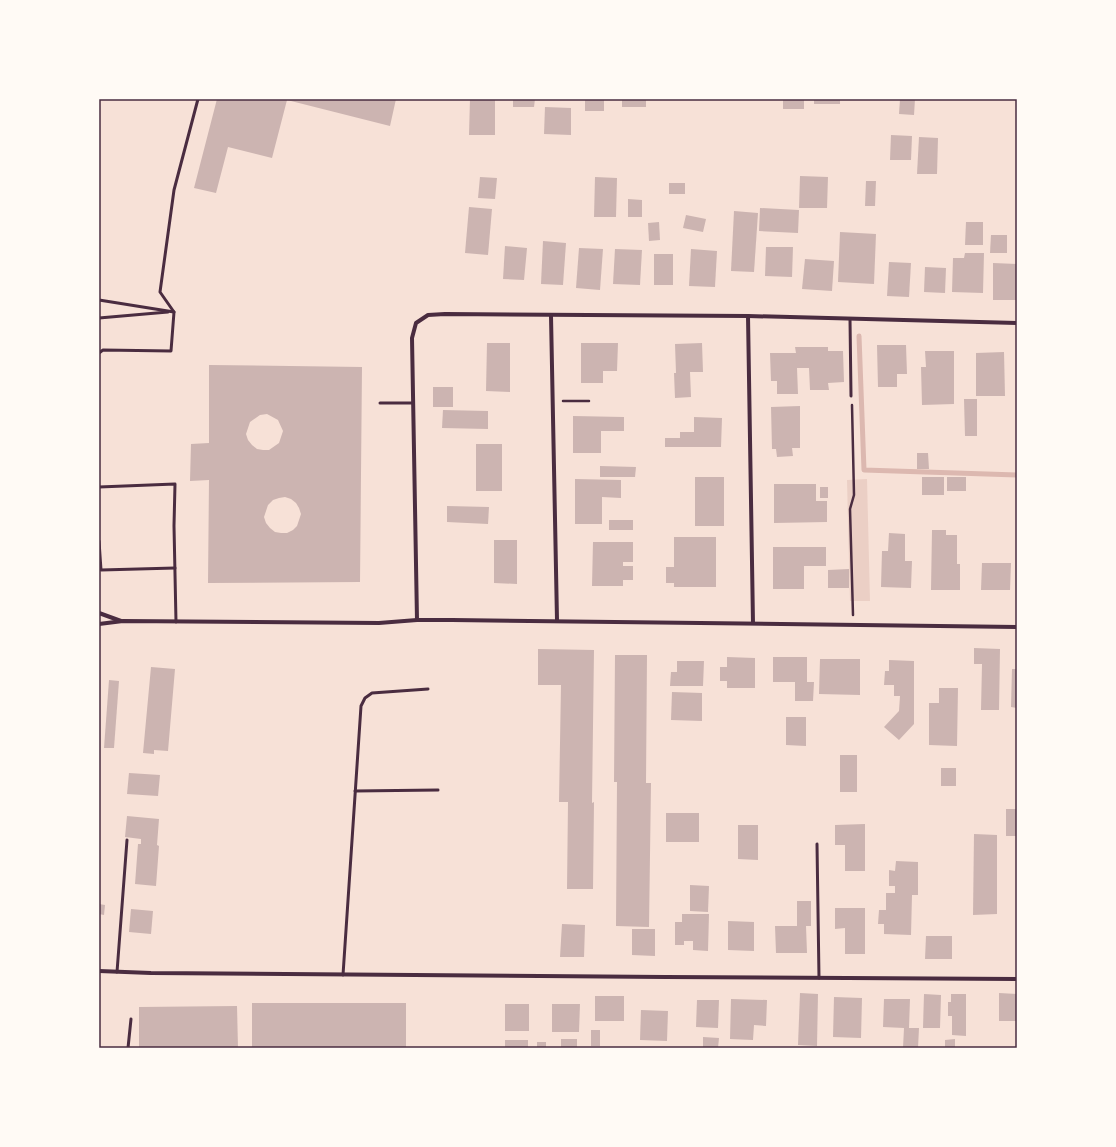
<svg xmlns="http://www.w3.org/2000/svg" width="1116" height="1147" font-family="Bitter,serif">
  <style>
    .green { fill: #ebcfc5 }
    .lines { fill: none; stroke-linecap: round; stroke-linejoin: round }
    .stream { stroke: #dcb8b0; stroke-width: 5 }
    .building { fill: #ccb4b1; fill-rule: evenodd }
    .path { stroke: #4a2c40; stroke-width: 2.5 }
    .service { stroke: #4a2c40; stroke-width: 3 }
    .minor { stroke: #4a2c40; stroke-width: 4 }
    .neatline { fill: none; stroke: #4a2c40; stroke-width: 1.5 }
  </style>
  <rect width="100%" height="100%" fill="#f7e1d7"/>
  <polygon class="green" points="867,479 870,601 850,601 847,480"/>
  <g class="lines">
    <polyline class="stream" points="859,336 864,470 1017,475"/>
  </g>
  <g class="building">
    <polygon points="217,99 396,99 390,126 287,100 272,158 228,147 216,193 194,188"/>
    <polygon points="470,99 495,100 495,135 469,135"/>
    <polygon points="513,99 535,99 534,107 513,107"/>
    <rect x="585" y="99" width="19" height="12"/>
    <rect x="622" y="99" width="24" height="8"/>
    <rect x="783" y="99" width="21" height="10"/>
    <rect x="814" y="99" width="26" height="5"/>
    <polygon points="900,99 915,99 914,115 899,114"/>
    <polygon points="545,107 571,108 571,135 544,134"/>
    <polygon points="891,135 912,136 911,160 890,160"/>
    <polygon points="919,137 938,138 937,174 917,174"/>
    <polygon points="800,176 828,177 827,208 799,208"/>
    <polygon points="480,177 497,178 495,199 478,198"/>
    <polygon points="595,177 617,178 616,217 594,217"/>
    <polygon points="866,181 876,181 875,206 865,206"/>
    <rect x="669" y="183" width="16" height="11"/>
    <polygon points="628,199 642,200 642,217 628,217"/>
    <polygon points="469,207 492,209 488,255 465,253"/>
    <polygon points="760,208 799,210 798,233 759,231"/>
    <polygon points="734,211 758,213 754,272 731,271"/>
    <polygon points="686,215 706,219 703,232 683,228"/>
    <polygon points="659,222 660,240 649,241 648,223"/>
    <polygon points="966,222 983,222 983,245 965,245"/>
    <polygon points="840,232 876,234 874,284 838,282"/>
    <polygon points="991,235 1007,235 1007,253 990,253"/>
    <polygon points="543,241 566,243 563,285 541,284"/>
    <polygon points="505,246 527,248 524,280 503,279"/>
    <polygon points="766,247 793,247 792,277 765,276"/>
    <polygon points="579,248 603,249 600,290 576,288"/>
    <polygon points="615,249 642,250 640,285 613,284"/>
    <polygon points="691,249 717,251 715,287 689,286"/>
    <polygon points="965,253 984,253 983,293 952,292 953,258 964,258"/>
    <rect x="654" y="254" width="19" height="31"/>
    <polygon points="805,259 834,261 832,291 802,289"/>
    <polygon points="889,262 911,263 909,297 887,296"/>
    <polygon points="993,263 1017,264 1017,300 993,300"/>
    <polygon points="925,267 946,268 945,293 924,292"/>
    <polygon points="487,343 510,343 510,392 486,391"/>
    <polygon points="581,343 618,343 617,371 603,371 603,383 581,383"/>
    <polygon points="702,343 703,372 690,372 691,397 675,398 674,373 676,373 675,344"/>
    <polygon points="877,345 906,345 907,374 897,374 897,387 878,387"/>
    <polygon points="795,347 828,347 828,351 843,351 844,382 828,383 829,390 810,390 809,368 797,368 798,394 777,394 777,381 771,381 770,353 796,353"/>
    <polygon points="925,351 954,351 954,404 922,405 921,367 926,367"/>
    <polygon points="1004,352 1005,396 976,396 976,353"/>
    <path d="M 209,365 L 362,367 L 360,582 L 208,583 L 209,480 L 190,481 L 191,444 L 209,443 ZM 267,414 L 278,420 L 283,431 L 279,443 L 269,450 L 263,450 L 257,449 L 252,445 L 248,440 L 246,434 L 250,422 L 260,415 ZM 285,497 L 291,499 L 296,503 L 299,508 L 301,514 L 297,526 L 293,530 L 287,533 L 281,533 L 275,532 L 270,528 L 266,523 L 264,517 L 268,505 L 273,500 L 279,498 Z"/>
    <rect x="433" y="387" width="20" height="20"/>
    <polygon points="964,399 977,399 977,436 965,436"/>
    <polygon points="800,406 800,448 792,448 793,456 777,457 776,449 772,449 771,407"/>
    <polygon points="443,410 488,411 488,429 442,428"/>
    <polygon points="573,416 624,417 624,431 601,431 601,453 573,453"/>
    <polygon points="694,417 722,418 721,447 665,447 665,438 680,438 680,432 694,432"/>
    <rect x="476" y="444" width="26" height="47"/>
    <polygon points="917,453 928,453 929,469 917,469"/>
    <polygon points="600,466 636,467 635,477 600,477"/>
    <rect x="695" y="477" width="29" height="49"/>
    <rect x="922" y="477" width="22" height="18"/>
    <rect x="947" y="477" width="19" height="14"/>
    <polygon points="575,479 621,480 621,498 602,497 602,524 575,524"/>
    <polygon points="774,484 816,484 816,501 827,501 827,522 774,523"/>
    <rect x="820" y="487" width="8" height="11"/>
    <polygon points="447,506 489,507 488,524 447,522"/>
    <rect x="609" y="520" width="24" height="10"/>
    <polygon points="932,530 946,530 946,535 957,535 957,564 960,564 960,590 931,590"/>
    <polygon points="889,533 905,534 905,561 912,561 911,588 881,587 882,551 888,551"/>
    <polygon points="674,537 716,537 716,587 674,587 674,583 666,583 666,567 674,567"/>
    <polygon points="494,540 517,540 517,584 494,583"/>
    <polygon points="593,542 633,542 633,562 623,562 623,566 633,566 633,580 623,580 623,586 592,586"/>
    <polygon points="773,547 826,547 826,566 804,566 804,589 773,589"/>
    <polygon points="982,563 1011,563 1010,590 981,590"/>
    <polygon points="849,569 849,588 828,588 828,570"/>
    <polygon points="974,648 1000,649 999,710 981,710 982,664 974,664"/>
    <polygon points="538,649 594,650 592,803 594,802 593,889 567,889 568,802 559,802 561,685 538,685"/>
    <polygon points="615,655 647,655 646,783 651,783 649,927 616,926 617,782 614,782"/>
    <polygon points="727,657 755,658 755,688 727,688 727,681 720,681 720,667 727,667"/>
    <polygon points="773,657 807,657 807,682 814,682 813,701 795,701 795,682 773,682"/>
    <polygon points="820,659 860,659 860,695 819,694"/>
    <polygon points="889,660 914,661 914,724 899,740 884,727 899,711 900,696 894,696 894,685 884,685 885,671 889,671"/>
    <polygon points="677,661 704,661 703,686 670,686 671,672 677,672"/>
    <polygon points="151,667 175,669 168,751 154,750 154,754 143,753"/>
    <polygon points="1012,669 1017,669 1017,708 1011,707"/>
    <polygon points="109,680 119,681 114,748 104,748"/>
    <polygon points="939,688 958,688 957,746 929,745 929,703 939,703"/>
    <polygon points="672,692 702,693 702,721 671,720"/>
    <polygon points="786,717 806,717 806,746 786,745"/>
    <rect x="840" y="755" width="17" height="37"/>
    <rect x="941" y="768" width="15" height="18"/>
    <polygon points="129,773 160,775 158,796 127,794"/>
    <rect x="1006" y="809" width="11" height="27"/>
    <rect x="666" y="813" width="33" height="29"/>
    <polygon points="127,816 159,819 157,845 159,846 156,886 135,884 138,844 141,844 141,839 125,837"/>
    <polygon points="865,824 865,871 845,871 845,845 835,845 835,825"/>
    <polygon points="738,825 758,825 758,860 738,859"/>
    <polygon points="974,834 997,835 997,914 973,915"/>
    <polygon points="896,861 918,862 918,895 912,895 911,935 884,934 884,924 878,924 879,910 886,910 886,893 895,893 895,886 889,886 889,870 895,871"/>
    <polygon points="690,885 709,886 708,912 690,911"/>
    <polygon points="797,901 811,901 811,926 806,926 807,953 776,953 775,926 797,926"/>
    <polygon points="99,904 105,905 104,915 99,914"/>
    <polygon points="835,908 865,908 865,954 845,954 845,928 835,929"/>
    <polygon points="131,909 153,911 151,934 129,932"/>
    <polygon points="682,914 709,914 708,951 693,950 693,941 684,941 684,945 675,945 675,922 682,922"/>
    <polygon points="728,921 754,922 754,951 728,950"/>
    <polygon points="562,924 585,925 584,957 560,957"/>
    <polygon points="632,929 655,929 655,956 632,955"/>
    <polygon points="926,936 952,936 952,959 925,959"/>
    <polygon points="800,993 818,994 817,1046 798,1045"/>
    <polygon points="999,993 1017,994 1017,1021 999,1021"/>
    <polygon points="924,994 941,995 940,1028 923,1028"/>
    <polygon points="951,994 966,994 966,1036 952,1035 952,1016 948,1016 948,1002 951,1002"/>
    <rect x="595" y="996" width="29" height="25"/>
    <polygon points="834,997 862,998 861,1038 833,1037"/>
    <polygon points="731,999 767,1000 766,1026 754,1025 753,1040 730,1039"/>
    <polygon points="884,999 910,999 909,1028 919,1028 918,1048 903,1048 904,1028 883,1027"/>
    <polygon points="697,1000 719,1000 718,1028 696,1027"/>
    <rect x="252" y="1003" width="154" height="45"/>
    <rect x="505" y="1004" width="24" height="27"/>
    <polygon points="552,1004 580,1004 579,1032 552,1032"/>
    <polygon points="237,1006 238,1048 139,1048 139,1007"/>
    <polygon points="641,1010 668,1011 667,1041 640,1040"/>
    <rect x="591" y="1030" width="9" height="16"/>
    <polygon points="703,1037 719,1038 718,1048 703,1048"/>
    <rect x="561" y="1039" width="16" height="9"/>
    <polygon points="955,1039 955,1048 945,1048 945,1040"/>
    <rect x="505" y="1040" width="23" height="8"/>
    <rect x="537" y="1042" width="9" height="6"/>
  </g>
  <g class="lines">
    <g class="path">
      <polyline points="563,401 589,401"/>
      <polyline points="852,405 854,495 850,509 853,615"/>
    </g>
    <g class="service">
      <polyline points="99,300 174,312"/>
      <polyline points="99,318 168,312"/>
      <polyline points="850,319 851,396"/>
      <polyline points="99,353 103,350 171,351 174,312 160,292 174,190 198,99"/>
      <polyline points="380,403 413,403"/>
      <polyline points="99,487 175,484 174,526 176,622"/>
      <polyline points="99,541 101,570 175,568"/>
      <polyline points="355,791 438,790"/>
      <polyline points="817,844 819,978"/>
      <polyline points="117,972 127,840"/>
      <polyline points="343,975 361,706 365,698 372,693 428,689"/>
      <polyline points="128,1048 131,1019"/>
    </g>
    <g class="minor">
      <polyline points="551,316 557,620"/>
      <polyline points="748,316 753,623"/>
      <polyline points="99,613 121,621"/>
      <polyline points="417,620 412,338 416,323 428,315 445,314 748,316 1017,323"/>
      <polyline points="99,624 123,621 379,623 417,620 452,620 1017,627"/>
      <polyline points="99,971 151,973 665,977 1017,979"/>
    </g>
  </g>
  <rect width="1116" height="1147" fill="none" stroke="#fffaf5" stroke-width="200"/>
  <rect x="100" y="100" width="916" height="947" class="neatline"/>
</svg>
